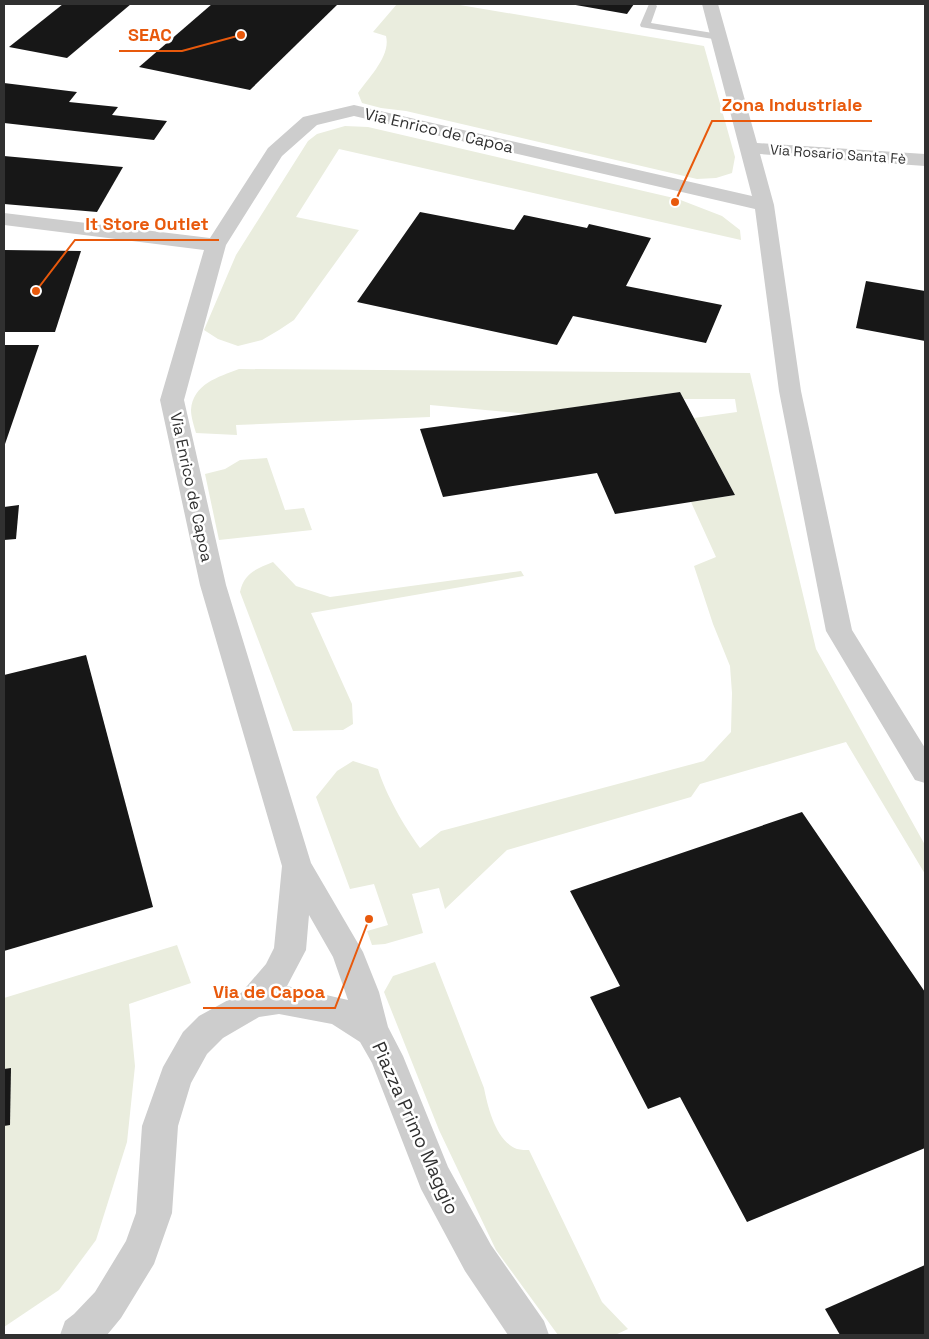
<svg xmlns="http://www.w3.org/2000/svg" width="929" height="1339" font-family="'Space Grotesk',sans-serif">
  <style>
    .green { fill: #eaedde }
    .building { fill: #171717 }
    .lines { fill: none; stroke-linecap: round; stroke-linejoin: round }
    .service { fill: #cdcdcd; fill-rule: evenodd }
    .minor { fill: #cdcdcd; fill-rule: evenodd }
    .labels { text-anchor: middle; stroke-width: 5; stroke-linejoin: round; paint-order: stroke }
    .far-street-label { font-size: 14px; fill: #303030; stroke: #fff }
    .street-label { font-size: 16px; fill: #303030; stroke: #fff }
    .near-street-label { font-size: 19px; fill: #303030; stroke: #fff }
    .leader { fill: none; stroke: #e8590c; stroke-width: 2 }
    .callout-dot { fill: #e8590c; stroke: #fff; stroke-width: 2 }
    .callout-label { font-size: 18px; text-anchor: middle; font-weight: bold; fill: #e8590c; stroke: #fff; stroke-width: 5; stroke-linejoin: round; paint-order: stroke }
  </style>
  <rect width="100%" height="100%" fill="#fff"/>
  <g class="green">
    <path d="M 397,4 L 454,4 L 704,46 L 735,157 L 732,173 L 716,178 L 697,179 L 406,111 L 381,108 L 362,103 L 358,93 C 369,77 391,56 386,36 L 373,32 Z"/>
    <polygon points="345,126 368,127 678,199 722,216 740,230 741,240 339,149 296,217 359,230 294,320 279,330 262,340 238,346 218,339 204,330 236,255 308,141 317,134"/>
    <path d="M 239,369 L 750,373 L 816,649 L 925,845 L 925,874 L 846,742 L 700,784 L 691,797 L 507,850 L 445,909 L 439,888 L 412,894 L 423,933 L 385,944 L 372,945 L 367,931 L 388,925 L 374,884 L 350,889 L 316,797 L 337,771 L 353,761 L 378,769 C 386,795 404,826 420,848 L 441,831 L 704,761 L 731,732 L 732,693 L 730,666 L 713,624 L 694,566 L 716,557 L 691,502 L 735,495 L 694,418 L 737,412 L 735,399 L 684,399 L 680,392 L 529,414 L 430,405 L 430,417 L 236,425 L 237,435 L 196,433 C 194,426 191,417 191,410 C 193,384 218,377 239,369 Z"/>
    <polygon points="267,458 285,510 304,508 312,530 219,540 205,474 225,469 240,460"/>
    <path d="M 273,562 L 296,586 L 330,597 L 521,571 L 524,576 L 311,613 L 352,704 L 353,724 L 343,730 L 293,731 L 240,592 C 244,573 256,569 273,562 Z"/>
    <polygon points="177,945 191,983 129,1004 135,1066 127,1142 96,1240 59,1290 4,1327 4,998"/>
    <path d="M 435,962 L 484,1088 C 488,1108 496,1141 517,1149 C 521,1150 526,1150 529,1150 L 602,1302 L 628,1329 L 615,1335 L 558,1335 L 496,1250 L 439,1130 L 384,992 L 393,976 Z"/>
  </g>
  <g class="building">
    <polygon points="63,4 131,4 67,58 9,47"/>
    <polygon points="212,4 338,4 250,90 139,67"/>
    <polygon points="570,4 634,4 627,14"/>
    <polygon points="4,83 77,92 69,102 118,107 112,115 167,121 154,140 4,123"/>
    <polygon points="4,156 123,167 97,212 4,204"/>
    <polygon points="420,212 514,230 524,215 587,228 589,224 651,238 626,286 722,305 706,343 573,316 557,345 357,302"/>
    <polygon points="4,250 81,251 55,332 4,332"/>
    <polygon points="866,281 925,291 925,341 856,328"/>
    <polygon points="4,345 39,345 4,447"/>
    <polygon points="680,392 735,495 615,514 597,473 443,497 420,429"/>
    <polygon points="19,505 16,539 4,540 4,507"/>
    <polygon points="86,655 153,907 4,951 4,675"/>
    <polygon points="802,812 925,992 925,1148 747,1222 680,1097 648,1109 590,997 620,986 570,891"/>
    <polygon points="11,1068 10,1125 4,1126 4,1069"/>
    <polygon points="925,1265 925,1335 840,1335 825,1309"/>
  </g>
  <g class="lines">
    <polygon class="service" points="649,4 655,4 657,6 651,23 719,34 724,37 719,40 641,27 640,25"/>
    <path class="minor" d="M 702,4 L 718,4 L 757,143 L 925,154 L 925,166 L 760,154 L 774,205 L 801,391 L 852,630 L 925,748 L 925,783 L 915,780 L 826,631 L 779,391 L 755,209 L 354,116 L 317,125 L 282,156 L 226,245 L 184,400 L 226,585 L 311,863 L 363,952 L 379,992 L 388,1027 L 403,1056 L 448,1167 L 491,1245 L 544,1321 L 549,1335 L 508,1335 L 465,1271 L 421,1189 L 372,1063 L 360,1042 L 332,1024 L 279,1014 L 259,1017 L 223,1038 L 207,1054 L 191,1083 L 178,1126 L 172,1213 L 154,1264 L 121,1318 L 107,1335 L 60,1335 L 65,1321 L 74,1314 L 95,1292 L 126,1241 L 136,1213 L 142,1126 L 163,1067 L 183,1032 L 199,1016 L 241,993 L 266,964 L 274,948 L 282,866 L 200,585 L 160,400 L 204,250 L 4,225 L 4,213 L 210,238 L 268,148 L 303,117 L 354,105 L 752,196 ZM 309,915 L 333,957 L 348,1000 L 287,986 L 306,950 Z"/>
  </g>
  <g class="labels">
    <g class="far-street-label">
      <text transform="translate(838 154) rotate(4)" y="5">Via Rosario Santa Fè</text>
    </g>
    <g class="street-label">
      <text transform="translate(439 130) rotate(13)" y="6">Via Enrico de Capoa</text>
      <text transform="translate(192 487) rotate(78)" y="6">Via Enrico de Capoa</text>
    </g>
    <g class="near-street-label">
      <text transform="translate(416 1128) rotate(66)" y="7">Piazza Primo Maggio</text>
    </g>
  </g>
  <path class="leader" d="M241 35L182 51H119M675 202L712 121H872M36 291L75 240H219M369 919L335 1008H203"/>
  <g class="callout-dot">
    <circle cx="241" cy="35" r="5"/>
    <circle cx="675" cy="202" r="5"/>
    <circle cx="36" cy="291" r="5"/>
    <circle cx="369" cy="919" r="5"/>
  </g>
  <g class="callout-label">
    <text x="150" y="41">SEAC</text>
    <text x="792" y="111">Zona Industriale</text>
    <text x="147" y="230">It Store Outlet</text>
    <text x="269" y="998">Via de Capoa</text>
  </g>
  <rect width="929" height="1339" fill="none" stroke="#303030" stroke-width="10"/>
</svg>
